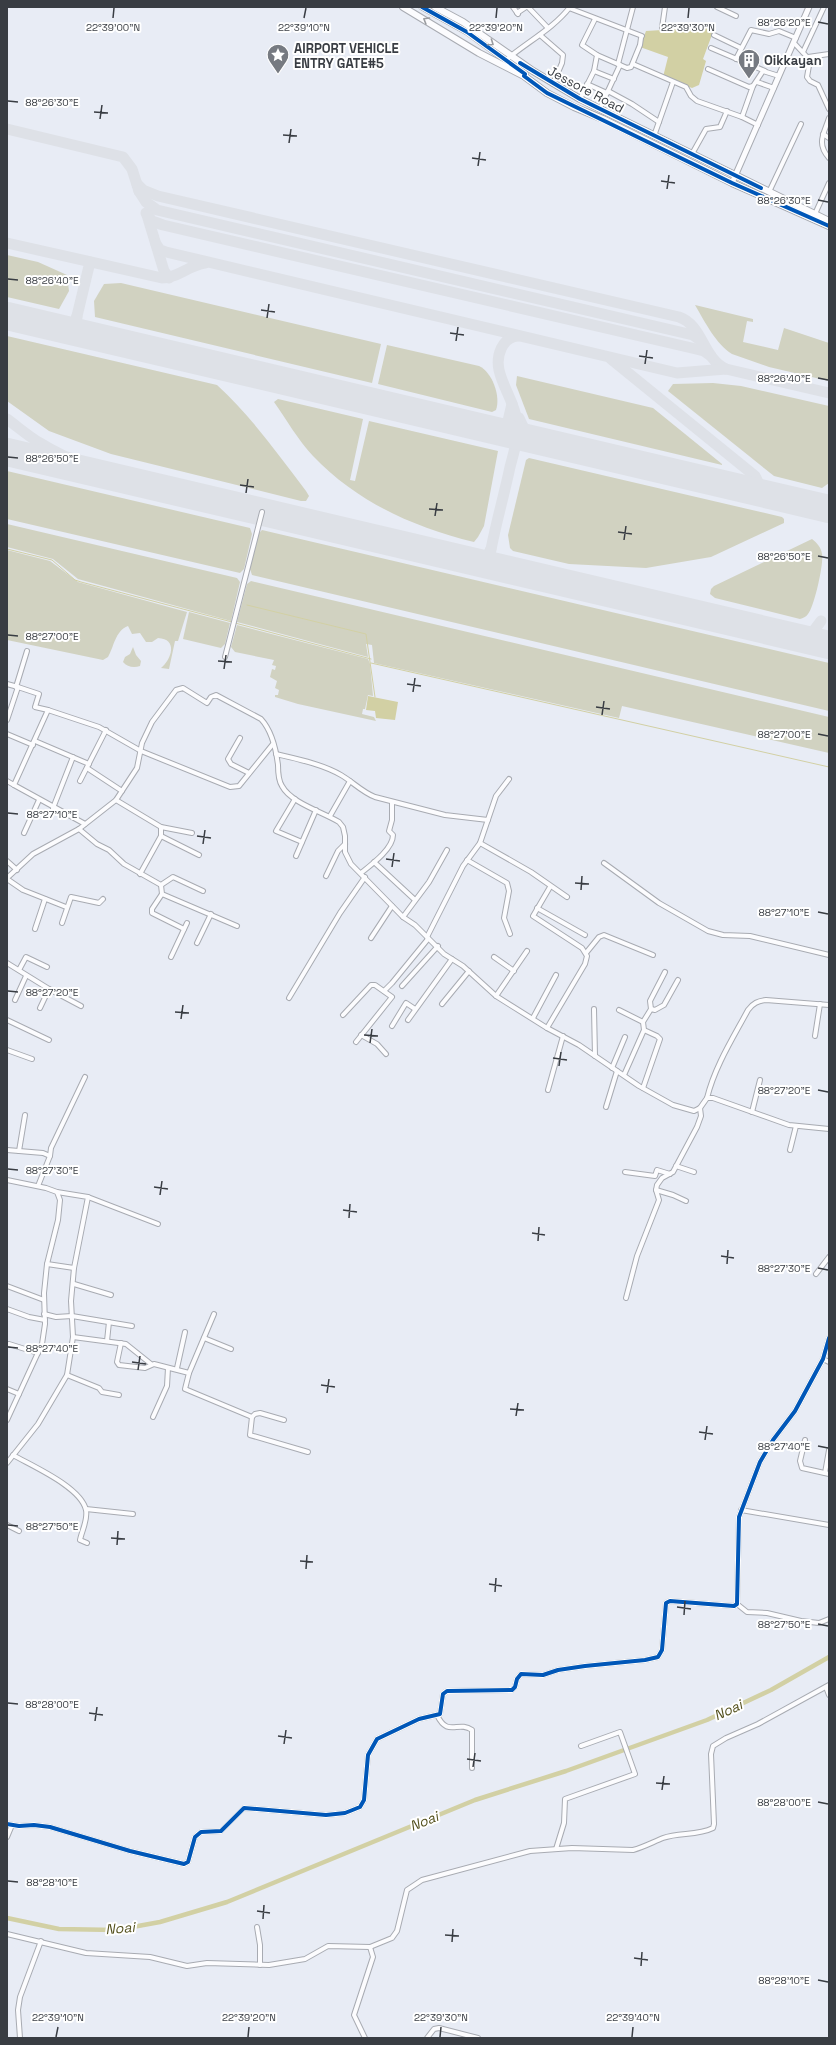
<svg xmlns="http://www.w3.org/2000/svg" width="836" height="2045" font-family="'Space Grotesk',sans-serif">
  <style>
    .green { fill: #d1d2c1 }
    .water { fill: #d2d0a4 }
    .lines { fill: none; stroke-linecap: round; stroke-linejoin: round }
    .stream { stroke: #d2d0a4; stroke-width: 1 }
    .canal { stroke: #d2d0a4; stroke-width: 4.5 }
    .taxiway { stroke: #dee1e7; stroke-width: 11 }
    .runway { stroke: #dee1e7; stroke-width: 28 }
    .minor-casing { stroke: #a8abb2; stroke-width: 6 }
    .major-casing { stroke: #a8abb2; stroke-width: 7 }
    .highway-casing { stroke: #a8abb2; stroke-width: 8 }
    .minor { stroke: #fcfcfe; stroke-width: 4 }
    .major { stroke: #fcfcfe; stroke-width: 5 }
    .highway { stroke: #fcfcfe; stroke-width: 6 }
    .cycleway-casing { stroke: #fff; stroke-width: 6 }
    .cycleway { stroke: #0057b8; stroke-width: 4 }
    .oneway { stroke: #9a9ca0 }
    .ticks { fill: none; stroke: #393d43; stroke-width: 1.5 }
    .labels { text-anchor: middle; stroke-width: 4; stroke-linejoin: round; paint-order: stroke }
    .poi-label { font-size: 13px; font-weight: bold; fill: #393d43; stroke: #fff; text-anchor: start }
    .street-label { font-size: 13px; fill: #393d43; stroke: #fff }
    .water-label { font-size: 14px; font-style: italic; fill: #54511e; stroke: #fff }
    .ticks-label { font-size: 10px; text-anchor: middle; fill: #393d43; stroke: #fff; stroke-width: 4; stroke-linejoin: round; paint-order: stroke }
  </style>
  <rect width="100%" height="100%" fill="#e8ecf5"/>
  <g class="green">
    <polygon points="7,255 38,262 67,275 69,291 59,309 7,297"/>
    <polygon points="121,283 381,344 372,383 95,317 94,301 104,284"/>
    <path d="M 695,305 L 753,319 L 753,322 L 747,321 L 743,342 L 778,350 L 784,328 L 829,343 L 829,381 L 769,367 L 732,354 C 716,344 705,322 695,305 Z"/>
    <path d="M 7,336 L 217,385 C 251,416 278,454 306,491 L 309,496 L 306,501 L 301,501 L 111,454 L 49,431 L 7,401 Z"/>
    <path d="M 387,345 L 479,366 C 492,372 501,396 496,410 L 492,412 L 378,384 Z"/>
    <polygon points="517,376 653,408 722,464 722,465 529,419 516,385"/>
    <polygon points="713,383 741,386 829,406 829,483 822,488 774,476 668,391 673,384"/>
    <path d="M 278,399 L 363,419 L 350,480 L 355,481 L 369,421 L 498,451 L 484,526 L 478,537 L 474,542 C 413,527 357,502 313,456 C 298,440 286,419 274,402 Z"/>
    <polygon points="529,458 782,517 784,519 784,523 711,557 646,568 569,564 513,551 510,548 508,535 526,460"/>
    <polygon points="7,471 250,528 252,534 244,569 240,573 7,519"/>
    <polygon points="7,524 237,578 240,582 231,621 78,579 53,559 7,547"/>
    <polygon points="262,530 829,663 829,711 252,575 250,569 259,533"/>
    <path d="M 812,539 C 817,543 821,547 822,554 C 824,564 814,607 808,614 C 806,617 803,618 800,619 L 715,598 L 710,594 L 711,589 L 714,586 Z"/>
    <path d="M 7,550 L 50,561 L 78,582 L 187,612 L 178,641 L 175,641 L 169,669 L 161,668 C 172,659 178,639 158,638 L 152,642 L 146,642 L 140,633 L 132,634 L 128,626 C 115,631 114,647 108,657 L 103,660 L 7,640 Z"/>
    <polygon points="251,581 829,717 829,753 622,706 619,718 374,663 372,645 366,644 368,657 237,622 247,584"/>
    <polygon points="189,612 230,623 225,644 221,648 183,639"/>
    <polygon points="237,625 368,659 370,664 373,696 368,695 365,709 363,709 362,714 374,717 376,721 298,704 275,697 275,695 278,695 279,690 275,688 277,681 270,677 272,669 275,670 276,666 272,665 274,660 235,652 231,647"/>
    <path d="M 133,647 L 136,655 L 141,661 L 140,666 C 134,668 127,667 123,662 L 125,657 L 130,654 Z"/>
  </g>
  <g class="water">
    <polygon points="710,27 713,32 703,59 706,61 699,85 692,88 663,77 668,57 640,47 646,31"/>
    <polygon points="368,696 398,702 395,720 376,718 375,711 366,710"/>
  </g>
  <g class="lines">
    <g class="stream">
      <polyline points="7,549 52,560 75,580 81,582 232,622"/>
      <polyline points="247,605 366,634 375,697"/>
      <polyline points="235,623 371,659"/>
      <polyline points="371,663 829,767"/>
    </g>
    <polyline class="canal" points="7,1918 59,1929 116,1930 160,1922 227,1902 475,1800 566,1771 707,1720 771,1690 829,1657"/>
    <g class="taxiway">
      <polyline points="7,129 123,157 132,169 139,191"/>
      <path d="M 137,184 L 143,190 L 158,196 L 679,317 C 703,325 703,359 726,369"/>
      <polyline points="139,191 146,202 157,210 693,335 700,340"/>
      <polyline points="146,213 152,221 163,225 696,349 704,351 711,356"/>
      <polyline points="147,215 164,271 169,278"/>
      <path d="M 7,243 L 162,278 C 178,278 189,265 205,263"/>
      <polyline points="156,244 160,250 166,252 677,373 726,369 829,393"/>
      <polyline points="77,316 76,324 79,331 86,335"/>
      <polyline points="59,328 69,328 74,324 77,316 90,262"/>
      <polyline points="611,359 755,476 757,480 750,488 734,487"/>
      <polyline points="519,418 527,435 537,441"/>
      <path d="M 7,419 C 18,427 28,436 40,443 C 72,463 107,473 143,484"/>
      <polyline points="482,428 493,429 503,428 508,421 512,404"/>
      <path d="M 475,562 C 484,561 487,557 491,549"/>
      <path d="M 497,567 L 492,564 L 490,555 C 495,526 504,496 510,467 C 514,452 519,436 517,422 C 515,403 503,388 499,370 C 496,356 502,337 518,336"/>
      <polyline points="795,637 812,633 821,621"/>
    </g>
    <g class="runway">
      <polyline points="7,316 829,509"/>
      <polyline points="7,452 829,645"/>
    </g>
    <g class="minor-casing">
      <g id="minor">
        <polyline points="513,7 518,14"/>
        <polyline points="528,7 548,28"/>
        <polyline points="717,7 736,16"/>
        <polyline points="569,8 642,36"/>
        <polyline points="517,13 526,7"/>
        <polyline points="662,28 665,7"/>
        <polyline points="540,35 563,55 562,63 553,84"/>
        <polyline points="714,35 741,48"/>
        <polyline points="794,43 810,60 807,77 810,81 818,85 829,109"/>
        <polyline points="711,48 765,71"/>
        <polyline points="803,52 824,7"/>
        <polyline points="597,55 627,68 631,67 640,45 641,38"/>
        <polyline points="808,57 829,54"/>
        <polyline points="736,59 751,30 769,34 779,31 796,38"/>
        <path d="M 506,60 C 527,42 553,29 570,7"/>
        <polyline points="618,64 633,7"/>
        <polyline points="633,64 686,87 691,96 697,101 742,117 758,125"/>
        <polyline points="708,69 749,87 753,86 763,71 779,76"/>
        <polyline points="594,71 614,79"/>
        <polyline points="757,82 774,88"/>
        <polyline points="587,84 607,93"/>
        <polyline points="608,91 632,104 659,122"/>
        <polyline points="580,99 594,71 597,55 582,45 595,19"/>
        <polyline points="600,108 620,65"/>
        <polyline points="742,117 753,86"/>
        <path d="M 829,118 C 824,134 816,143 829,158"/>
        <polyline points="823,134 829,138"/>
        <polyline points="654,136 673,82"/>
        <polyline points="692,154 706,129 720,127 727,111"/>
        <polyline points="769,192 801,124"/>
        <polyline points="815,214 829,183"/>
        <polyline points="225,657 262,512"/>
        <polyline points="7,684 18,687"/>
        <polyline points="16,687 27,651"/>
        <polyline points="48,710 99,727 141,751 230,787 239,786 273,744"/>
        <polyline points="7,720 18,687 39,694 35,707 48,710 14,785 85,824"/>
        <polyline points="7,734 33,745"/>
        <polyline points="240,738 228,759 231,764 249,773"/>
        <polyline points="35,741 89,764"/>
        <path d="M 276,754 C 297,759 322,764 341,775 C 353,782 362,792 375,797 L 445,815 L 488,820"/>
        <polyline points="87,768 122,791"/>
        <polyline points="7,781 14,785"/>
        <polyline points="80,781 106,730"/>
        <polyline points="295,799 276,831 302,842"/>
        <polyline points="116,800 161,827 192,833"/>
        <polyline points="53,808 73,757"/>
        <polyline points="330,816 350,781"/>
        <polyline points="79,829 97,844 109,850 124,864 161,885 173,877 203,891"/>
        <polyline points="24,833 39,800"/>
        <polyline points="161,836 199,855"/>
        <polyline points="480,843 531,872 567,897"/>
        <polyline points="296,856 316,810"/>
        <polyline points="467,860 507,883 509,891 504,918 510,934"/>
        <polyline points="7,861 17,870"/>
        <polyline points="374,862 415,900"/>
        <polyline points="604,863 659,903 708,931 723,935 750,936 829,955"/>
        <path d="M 361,873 C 371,865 393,849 393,835 L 389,831 L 392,820 L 392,802"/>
        <polyline points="140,874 161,836 161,827"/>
        <polyline points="326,876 338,851 345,844"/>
        <path d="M 7,878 L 33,854 L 79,829 L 116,800 L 137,768 L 142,743 L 152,722 L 176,690 L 183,688 L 207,703 L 211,697 L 216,695 L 261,719 C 272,731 276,749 278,765 C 278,772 278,780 282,786 C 291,803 323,812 339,822 L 343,827 L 345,836 L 345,852 L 351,864 L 403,917 L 415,925 L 444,954 L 463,966 L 496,996 L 547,1028 L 579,1045 L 639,1086 L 673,1105 L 694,1111 L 700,1108 L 707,1098 L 713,1098 L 789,1125 L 829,1129"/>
        <polyline points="7,879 23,890 66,907"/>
        <polyline points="161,885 162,894 237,926"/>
        <polyline points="162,894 152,909 152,913 184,929"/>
        <polyline points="537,908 585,935"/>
        <polyline points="403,917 429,882 447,850"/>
        <polyline points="62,923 71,897 99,903 103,899"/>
        <polyline points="35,929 45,899"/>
        <polyline points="427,937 463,866 480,843 496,796 509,779"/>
        <polyline points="371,938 392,906"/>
        <polyline points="197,943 211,914"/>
        <polyline points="586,953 599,937 604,935 653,955"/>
        <polyline points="171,957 187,923"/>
        <polyline points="494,957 514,971"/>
        <polyline points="7,963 49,989 40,1008"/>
        <polyline points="19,970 26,957 47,967"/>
        <polyline points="402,986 438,946"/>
        <polyline points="49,989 81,1006"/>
        <polyline points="384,991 392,983 428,939"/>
        <polyline points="496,996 527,951"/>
        <polyline points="289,998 340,913 365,877"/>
        <polyline points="15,1000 26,976"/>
        <polyline points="442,1004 469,971"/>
        <polyline points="594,1009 595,1056"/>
        <polyline points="651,1009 650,1001 665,972"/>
        <polyline points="619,1010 643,1022"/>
        <polyline points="343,1015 371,985 375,985 392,997 356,1042"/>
        <polyline points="533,1018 556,975"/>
        <polyline points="7,1020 49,1040"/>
        <polyline points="408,1020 452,959"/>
        <polyline points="392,1026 406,1003 415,1009"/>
        <polyline points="547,1028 585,964 587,956 582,948 533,916 550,887"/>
        <polyline points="361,1035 377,1044 386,1054"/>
        <polyline points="815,1036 820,1004"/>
        <polyline points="7,1050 32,1059"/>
        <polyline points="612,1068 625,1037"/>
        <polyline points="624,1075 644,1030"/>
        <polyline points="643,1088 660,1039 657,1036 644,1030 643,1022 651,1009 655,1010 664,1005 678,980"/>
        <polyline points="548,1090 563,1036"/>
        <path d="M 707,1098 C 715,1066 733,1038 748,1010 C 753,1003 758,1001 766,1000 L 829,1005"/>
        <polyline points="606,1107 617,1071"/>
        <polyline points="752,1112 760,1080"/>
        <polyline points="7,1150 43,1153 50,1156 38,1186"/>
        <polyline points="790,1150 796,1126"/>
        <polyline points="19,1151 25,1115"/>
        <polyline points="50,1156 51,1148 85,1077"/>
        <polyline points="676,1166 694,1172"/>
        <polyline points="625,1172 655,1176 657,1170 670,1174"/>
        <polyline points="7,1180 46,1188 57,1192 60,1200 58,1220 47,1264 44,1293 45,1324 42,1344 7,1420"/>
        <polyline points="656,1190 673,1195 686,1201"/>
        <polyline points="88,1197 158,1224"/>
        <polyline points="47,1264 74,1268"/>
        <polyline points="816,1274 829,1257"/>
        <polyline points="74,1284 111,1295"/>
        <polyline points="7,1286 44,1300"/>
        <polyline points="626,1298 637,1256 659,1200 656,1190 657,1185 662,1178 673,1172 697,1127 701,1116 700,1108"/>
        <polyline points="7,1309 29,1317 45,1320"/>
        <polyline points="44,1314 56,1317 72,1316 132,1326"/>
        <polyline points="214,1314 189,1373 185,1389 252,1417"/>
        <polyline points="73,1337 126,1344 151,1364"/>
        <polyline points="204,1338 231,1349"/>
        <polyline points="107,1341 109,1322"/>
        <polyline points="121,1343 117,1362 119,1365 145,1368 154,1364 189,1373"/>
        <polyline points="9,1344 38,1353"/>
        <polyline points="823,1359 829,1362"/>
        <polyline points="177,1368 185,1332"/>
        <polyline points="67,1375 99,1388 102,1392 119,1395"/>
        <polyline points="7,1389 19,1394"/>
        <polyline points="153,1417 167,1386 168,1368"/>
        <polyline points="284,1420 260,1413 255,1414 252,1417 250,1435 308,1452"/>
        <polyline points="805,1440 800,1461 802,1468 829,1474"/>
        <path d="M 13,1455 C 32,1466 81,1487 86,1510 C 88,1520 82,1530 80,1540 L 87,1543"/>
        <polyline points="7,1463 38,1424 67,1375 73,1337 71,1301 74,1268 88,1197 57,1192"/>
        <polyline points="825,1473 829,1450"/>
        <polyline points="86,1509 133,1514"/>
        <polyline points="741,1510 829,1525"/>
        <polyline points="7,1525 19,1531"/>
        <polyline points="737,1604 747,1612 767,1613 801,1621 819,1623 829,1619"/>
        <polyline points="826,1687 829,1695"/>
        <path d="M 437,1715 C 448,1738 458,1720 472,1730 L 472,1768"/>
        <polyline points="7,1824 19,1826 34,1825 50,1827 130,1851 184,1864 188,1862 195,1837 201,1832 221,1831 244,1808 326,1815 345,1813 360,1807 364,1800 368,1755 377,1739 419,1719 440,1714 443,1694 447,1691 512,1690 515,1687 517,1679 521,1674 543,1675 558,1670 585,1666 645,1660 658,1657 662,1650 666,1603 670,1601 734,1606 737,1604 739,1517 760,1462 773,1440 795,1411 823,1359 829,1338"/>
        <polyline points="7,1837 12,1825"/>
        <polyline points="556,1849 564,1823 565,1799 635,1774 620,1732 581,1746"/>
        <polyline points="257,1927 260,1945 260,1965"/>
        <path d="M 7,1934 L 86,1953 L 150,1957 L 187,1966 L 207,1963 L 269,1965 L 305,1959 L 328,1946 L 370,1947 L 392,1938 L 397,1931 L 407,1890 L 422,1880 L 530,1851 L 572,1848 L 633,1850 C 644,1847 653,1842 663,1838 C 679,1832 697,1836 713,1828 L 714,1824 L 711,1754 L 713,1746 L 726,1738 L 758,1724 L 829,1685"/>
        <polyline points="20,2038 18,2010 20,1997 41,1941"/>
        <polyline points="365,2038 354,2015 373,1957 370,1947"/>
        <polyline points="427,2038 434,2029 439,2028 478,2038"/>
      </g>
    </g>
    <g class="major-casing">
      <g id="major">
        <polyline points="422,7 467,32 525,74"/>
        <polyline points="732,183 809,7"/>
      </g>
    </g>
    <g class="highway-casing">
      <g id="highway">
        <polyline points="403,7 479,53 524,76 547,93 574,107 603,119 732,183 829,226"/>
        <polyline points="435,7 463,22 533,71 580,99 829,221"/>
      </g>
    </g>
    <use href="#minor" class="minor"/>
    <use href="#major" class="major"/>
    <use href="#highway" class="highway"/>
    <g class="cycleway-casing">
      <g id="cycleway">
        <polyline points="422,7 467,32 525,74 524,76 547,93 732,183 829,226"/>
        <polyline points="520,63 580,99 761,188"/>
        <polyline points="7,1824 19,1826 34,1825 50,1827 130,1851 184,1864 188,1862 195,1837 201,1832 221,1831 244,1808 326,1815 345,1813 360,1807 364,1800 368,1755 377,1739 419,1719 440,1714 443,1694 447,1691 512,1690 515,1687 517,1679 521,1674 543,1675 558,1670 585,1666 645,1660 658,1657 662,1650 666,1603 670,1601 734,1606 737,1604 739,1517 760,1462 773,1440 795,1411 823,1359 829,1338"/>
      </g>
    </g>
    <use href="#cycleway" class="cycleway"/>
  </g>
  <defs><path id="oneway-chevron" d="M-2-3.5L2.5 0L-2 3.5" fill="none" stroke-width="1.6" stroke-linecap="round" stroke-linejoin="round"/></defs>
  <g class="oneway">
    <use href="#oneway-chevron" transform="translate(426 20) rotate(-149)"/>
    <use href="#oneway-chevron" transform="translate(491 43) rotate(35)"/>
  </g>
  <path class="ticks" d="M 113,18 L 114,8M 304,18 L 306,8M 496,18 L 497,8M 688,18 L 689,8M 818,22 L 828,24M 8,101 L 18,102M 94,112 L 108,113M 100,119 L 102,105M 283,135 L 297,136M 289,143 L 291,129M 472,158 L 486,160M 478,166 L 480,152M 661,181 L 675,183M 667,189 L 669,175M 818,200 L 828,202M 8,279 L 18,280M 261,310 L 275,312M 267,318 L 269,304M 450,333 L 464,335M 456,341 L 458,327M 639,356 L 653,358M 645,364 L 647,350M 818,378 L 828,380M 8,457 L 18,458M 240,485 L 254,487M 246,493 L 248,479M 429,509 L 443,510M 435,516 L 437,503M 618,532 L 632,534M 624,540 L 626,526M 818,556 L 828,558M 8,635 L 18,636M 218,661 L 232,662M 224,669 L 226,655M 407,684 L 421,686M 413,692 L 415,678M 596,707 L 610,709M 602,715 L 604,701M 818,734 L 828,736M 8,813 L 18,814M 197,836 L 211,838M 203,844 L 205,830M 386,859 L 400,861M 392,867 L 394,853M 575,883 L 589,884M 581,890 L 582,876M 818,912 L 828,914M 8,991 L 18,992M 175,1012 L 189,1013M 181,1019 L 183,1005M 364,1035 L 378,1036M 370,1043 L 372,1029M 553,1058 L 567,1060M 559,1066 L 561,1052M 818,1090 L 828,1092M 8,1169 L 18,1170M 154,1187 L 168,1189M 160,1195 L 162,1181M 343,1210 L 357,1212M 349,1218 L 350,1204M 532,1233 L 545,1235M 538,1241 L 539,1227M 721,1256 L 734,1258M 727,1264 L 728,1250M 818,1268 L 828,1270M 8,1347 L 18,1348M 132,1362 L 146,1364M 138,1370 L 140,1356M 321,1385 L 335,1387M 327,1393 L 329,1379M 510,1409 L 524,1410M 516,1416 L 518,1403M 699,1432 L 713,1434M 705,1440 L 707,1426M 818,1446 L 828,1448M 8,1525 L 18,1526M 111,1538 L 125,1539M 117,1545 L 118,1531M 300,1561 L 313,1562M 306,1569 L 307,1555M 489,1584 L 502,1586M 495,1592 L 496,1578M 677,1607 L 691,1609M 684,1615 L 685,1601M 818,1624 L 828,1626M 8,1703 L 18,1704M 89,1713 L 103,1715M 95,1721 L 97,1707M 278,1736 L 292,1738M 284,1744 L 286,1730M 467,1759 L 481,1761M 473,1767 L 475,1753M 656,1783 L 670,1784M 662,1790 L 664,1776M 818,1802 L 828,1804M 8,1881 L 18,1882M 257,1911 L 270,1913M 263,1919 L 264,1905M 445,1935 L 459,1936M 452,1942 L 453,1929M 634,1958 L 648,1960M 641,1966 L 642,1952M 818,1980 L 828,1982M 56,2037 L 58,2027M 248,2037 L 249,2027M 440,2037 L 441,2027M 632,2037 L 633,2027"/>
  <defs>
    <g id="sight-pin" transform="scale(1.15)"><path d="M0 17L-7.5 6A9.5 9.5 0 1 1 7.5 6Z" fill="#767a81" stroke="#fff"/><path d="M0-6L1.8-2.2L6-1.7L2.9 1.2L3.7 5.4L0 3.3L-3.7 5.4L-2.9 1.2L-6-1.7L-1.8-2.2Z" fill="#fff"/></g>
    <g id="building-pin" transform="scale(1.15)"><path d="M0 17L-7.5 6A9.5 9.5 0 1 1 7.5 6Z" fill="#767a81" stroke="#fff"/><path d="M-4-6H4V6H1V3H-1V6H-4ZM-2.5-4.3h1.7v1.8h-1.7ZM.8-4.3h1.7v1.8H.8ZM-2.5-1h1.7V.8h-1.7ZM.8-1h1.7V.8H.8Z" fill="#fff"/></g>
  </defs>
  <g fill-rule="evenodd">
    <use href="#sight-pin" x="278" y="55"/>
    <use href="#building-pin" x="749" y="60"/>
  </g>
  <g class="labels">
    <g class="poi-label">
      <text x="294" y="53">AIRPORT VEHICLE<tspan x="294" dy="15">ENTRY GATE#5</tspan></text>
      <text x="764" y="65">Oikkayan</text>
    </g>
    <g class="street-label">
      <text transform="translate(586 89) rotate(28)" y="5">Jessore Road</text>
    </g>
    <g class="water-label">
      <text transform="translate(728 1710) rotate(-25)" y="5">Noai</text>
      <text transform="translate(424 1821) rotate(-22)" y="5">Noai</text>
      <text transform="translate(120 1928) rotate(-5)" y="5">Noai</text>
    </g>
  </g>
  <g class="ticks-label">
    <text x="784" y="26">88°26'20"E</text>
    <text x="113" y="31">22°39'00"N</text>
    <text x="304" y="31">22°39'10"N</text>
    <text x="496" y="31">22°39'20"N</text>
    <text x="688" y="31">22°39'30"N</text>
    <text x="52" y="106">88°26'30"E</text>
    <text x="784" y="204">88°26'30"E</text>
    <text x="52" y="284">88°26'40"E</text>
    <text x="784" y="382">88°26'40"E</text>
    <text x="52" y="462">88°26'50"E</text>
    <text x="784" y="560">88°26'50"E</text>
    <text x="52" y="640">88°27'00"E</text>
    <text x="784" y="738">88°27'00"E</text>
    <text x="52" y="818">88°27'10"E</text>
    <text x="784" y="916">88°27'10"E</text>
    <text x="52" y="996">88°27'20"E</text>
    <text x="784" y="1094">88°27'20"E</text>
    <text x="52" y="1174">88°27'30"E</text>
    <text x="784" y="1272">88°27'30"E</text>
    <text x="52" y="1352">88°27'40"E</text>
    <text x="784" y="1450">88°27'40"E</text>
    <text x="52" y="1530">88°27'50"E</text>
    <text x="784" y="1628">88°27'50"E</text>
    <text x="52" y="1708">88°28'00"E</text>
    <text x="784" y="1806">88°28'00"E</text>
    <text x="52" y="1886">88°28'10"E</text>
    <text x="784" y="1984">88°28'10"E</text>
    <text x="58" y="2021">22°39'10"N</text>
    <text x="249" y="2021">22°39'20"N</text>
    <text x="441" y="2021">22°39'30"N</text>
    <text x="633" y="2021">22°39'40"N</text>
  </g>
  <rect width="836" height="2045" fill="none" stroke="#393d43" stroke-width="16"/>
</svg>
